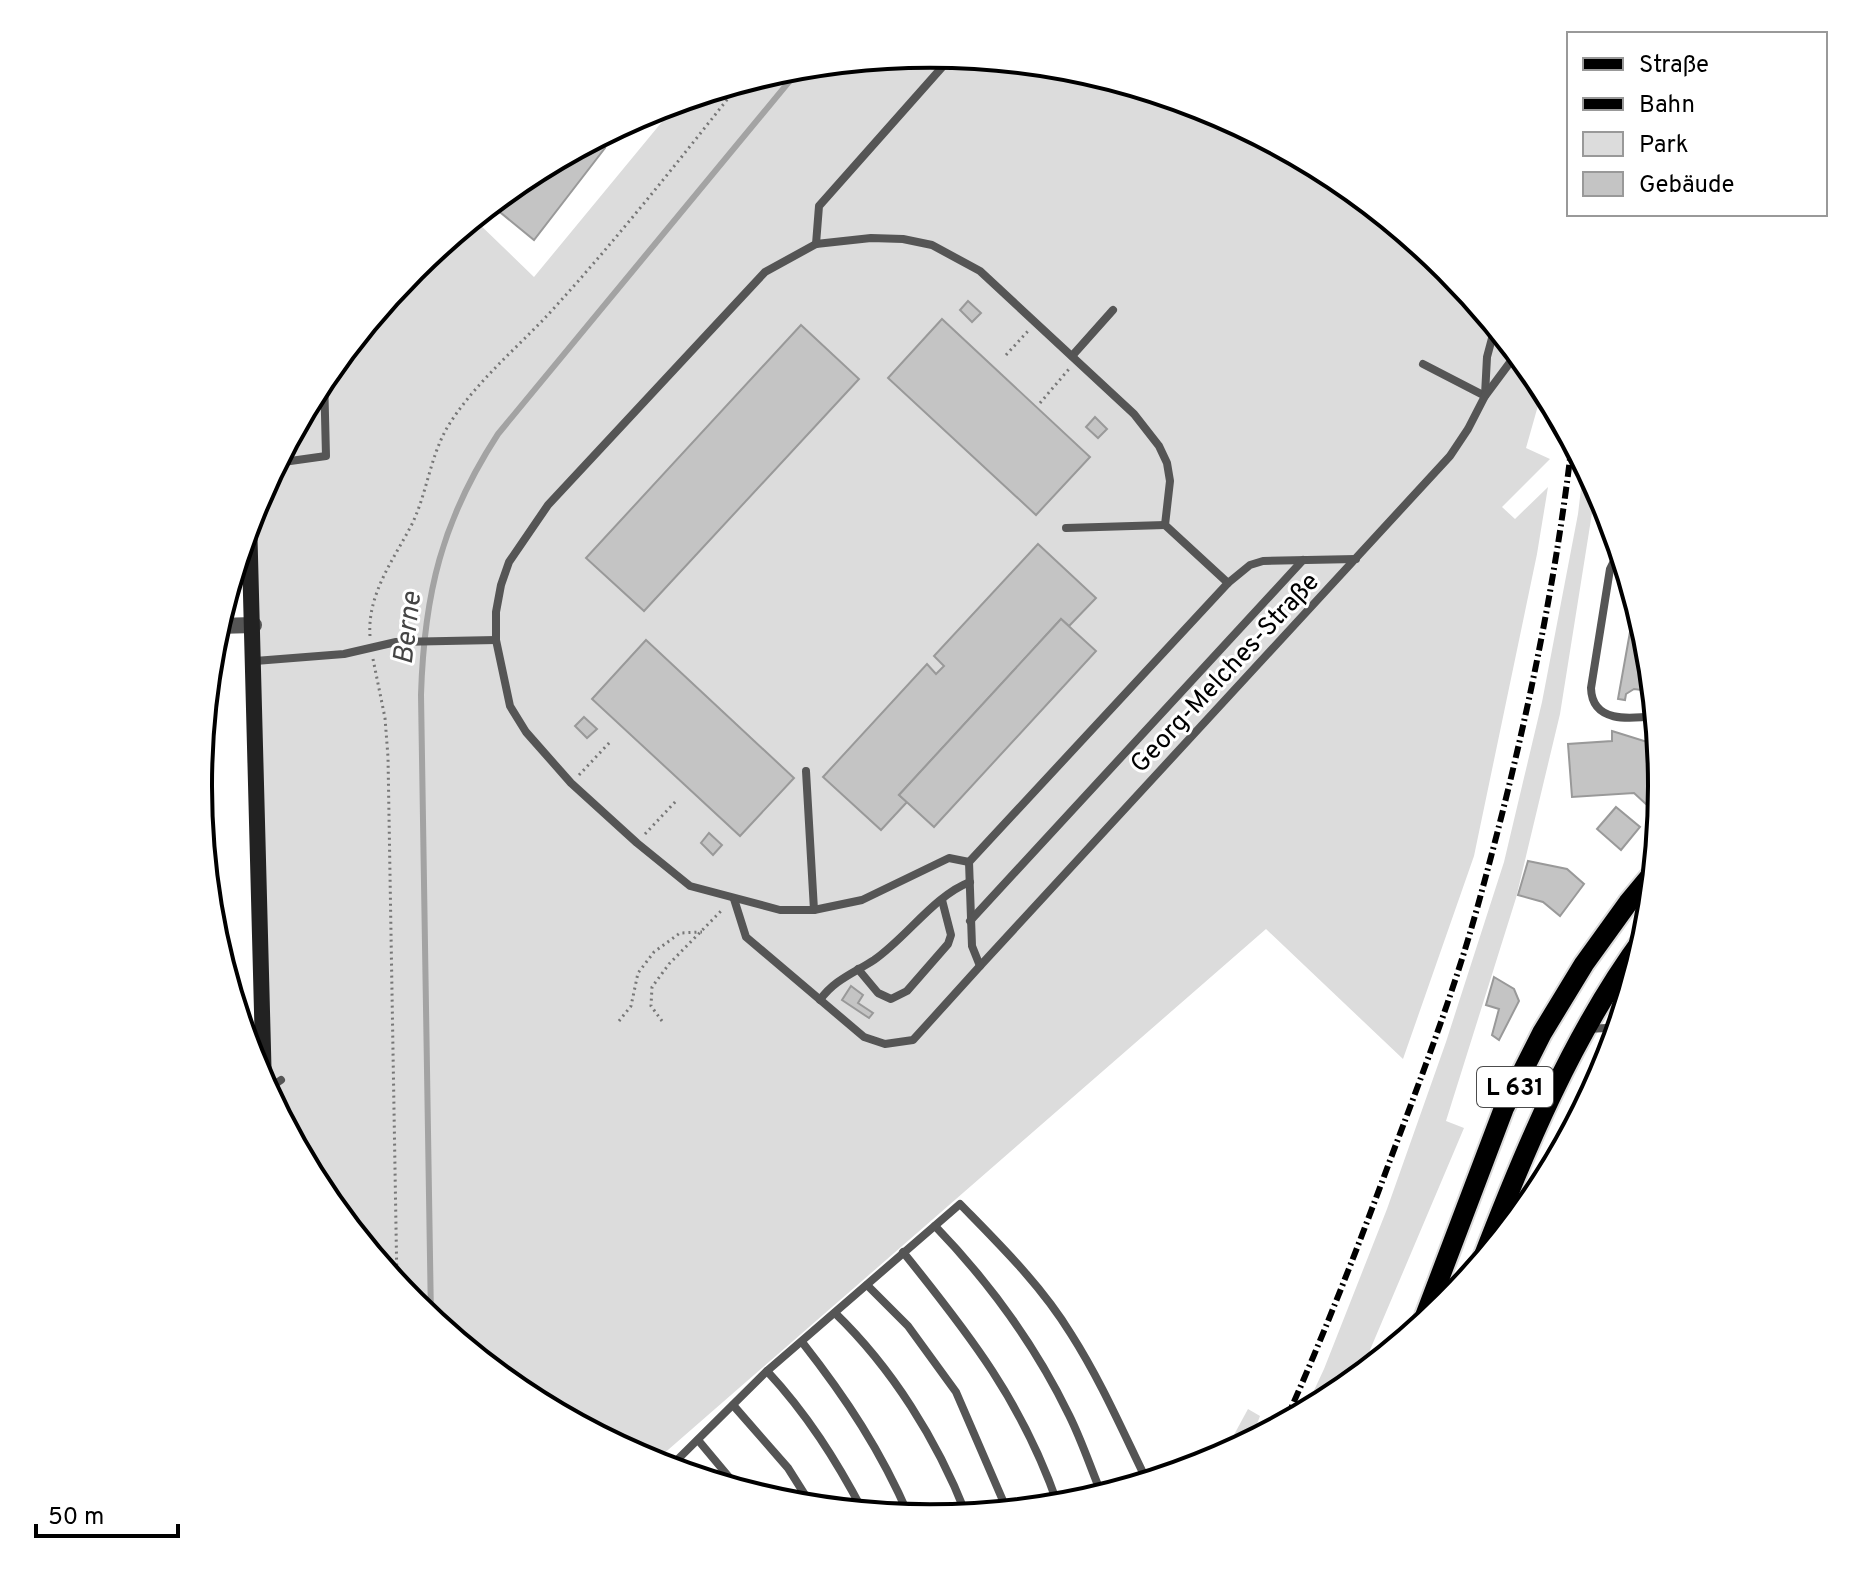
<svg xmlns="http://www.w3.org/2000/svg" width="1859" height="1572" font-family="Overpass,sans-serif">
  <style>
    .green { fill: #dcdcdc }
    .lines { fill: none; stroke-linecap: round; stroke-linejoin: round }
    .stream { stroke: #a3a3a3; stroke-width: 6 }
    .building { fill: #c4c4c4; stroke: #999; stroke-width: 2 }
    .primary-casing { stroke: #dbdbdb; stroke-width: 24 }
    .path { stroke: #777; stroke-width: 3; stroke-dasharray: 2 4; stroke-linecap: butt }
    .lane { stroke: #555; stroke-width: 8 }
    .street { stroke: #555; stroke-width: 16 }
    .secondary { stroke: #222; stroke-width: 16 }
    .primary { stroke: #000; stroke-width: 20 }
    .rail { stroke: #000; stroke-width: 6; stroke-dasharray: 12 4 2 4; stroke-linecap: butt }
    .labels { text-anchor: middle; stroke-width: 6; stroke-linejoin: round; paint-order: stroke }
    .shield { fill: #fff; stroke: #4c4c4c; stroke-width: 2 }
    .shield-label { font-size: 24px; font-weight: bold; fill: #000 }
    .street-label { font-size: 26px; fill: #000; stroke: #fff }
    .water-label { font-size: 28px; font-style: italic; fill: #444; stroke: #fff }
    .rim { fill: none; stroke: #000; stroke-width: 4 }
  </style>
  <rect width="100%" height="100%" fill="#fff"/>
  <g class="green">
    <polygon points="930,54 1073,68 1210,110 1337,178 1447,269 1543,388 1526,448 1550,459 1502,507 1515,519 1548,487 1537,554 1474,856 1403,1059 1266,929 653,1463 522,1394 412,1303 321,1192 266,1090 250,515 321,379 412,268 473,218 534,277 680,100 787,68"/>
    <polygon points="1584,464 1596,488 1560,714 1516,898 1446,1121 1464,1128 1359,1376 1336,1395 1304,1412 1324,1369 1387,1209 1446,1042 1504,862 1542,702 1578,514"/>
    <polygon points="1248,1409 1260,1416 1251,1440 1223,1455"/>
  </g>
  <g class="lines">
    <path class="stream" d="M 431,1319 L 421,695 C 424,594 442,520 498,434 L 802,66"/>
  </g>
  <g class="building">
    <polygon points="594,139 605,148 534,240 490,204 523,177"/>
    <polygon points="968,301 981,313 972,322 960,310"/>
    <polygon points="942,319 1090,457 1036,515 888,378"/>
    <polygon points="801,325 859,379 644,611 586,558"/>
    <polygon points="319,383 319,406 306,406"/>
    <polygon points="1095,417 1107,429 1098,438 1086,427"/>
    <polygon points="1038,544 1096,598 1069,626 1061,619 899,795 907,802 881,830 823,777 927,664 936,674 944,666 934,656"/>
    <polygon points="1635,604 1640,618 1636,637 1646,639 1651,679 1649,691 1634,689 1626,694 1625,700 1618,699"/>
    <polygon points="1061,619 1096,651 934,827 899,795"/>
    <polygon points="646,640 794,778 740,836 592,699"/>
    <polygon points="584,717 597,729 587,738 575,726"/>
    <polygon points="1612,731 1657,745 1661,786 1659,816 1634,793 1572,797 1568,744 1612,741"/>
    <polygon points="1616,807 1640,827 1621,850 1597,829"/>
    <polygon points="709,833 722,845 713,855 701,843"/>
    <polygon points="1528,861 1567,869 1584,884 1560,916 1543,902 1518,895"/>
    <polygon points="1494,977 1514,989 1519,1001 1499,1040 1492,1035 1499,1009 1486,1005"/>
    <polygon points="851,986 863,995 858,1003 873,1013 869,1018 842,1000"/>
  </g>
  <g class="lines">
    <g class="primary-casing">
      <g id="primary">
        <path d="M 1481,1263 C 1524,1151 1573,1033 1645,936"/>
        <polyline points="1422,1324 1504,1108 1542,1033 1584,964 1628,903 1653,873"/>
      </g>
    </g>
    <g class="path">
      <polyline points="1006,355 1028,331"/>
      <polyline points="1040,403 1069,369"/>
      <path d="M 370,636 C 367,594 394,559 412,524 C 428,491 430,454 450,423 C 479,378 521,345 556,306 C 621,234 681,158 741,82"/>
      <polyline points="373,659 385,718 388,757 397,1286"/>
      <polyline points="579,775 610,742"/>
      <polyline points="645,834 676,801"/>
      <polyline points="619,1021 631,1006 638,973 654,952 680,933 702,932"/>
      <polyline points="662,1021 651,1006 652,987 669,964 723,909"/>
    </g>
    <g class="lane">
      <polyline points="816,244 819,206 952,56"/>
      <polyline points="1072,356 1113,310"/>
      <polyline points="1423,364 1485,396"/>
      <polyline points="1485,395 1487,357 1495,327"/>
      <polyline points="276,463 326,456 324,375"/>
      <polyline points="1066,528 1165,525"/>
      <path d="M 1621,555 L 1615,559 L 1610,569 L 1591,688 C 1592,723 1629,719 1655,716"/>
      <polyline points="255,661 344,654 396,642 496,640"/>
      <polyline points="806,771 814,910"/>
      <polyline points="969,862 949,858 862,900 814,910 780,910 690,886 637,843 571,783 526,732 510,706 496,640 496,612 501,585 509,562 548,505 765,272 816,244 871,238 903,239 932,245 980,271 1134,414 1159,446 1167,463 1170,481 1165,525 1228,583"/>
      <polyline points="969,862 972,946 980,966 1450,456 1468,429 1485,396 1517,353"/>
      <polyline points="969,862 1228,583 1250,565 1263,561 1356,559"/>
      <polyline points="734,899 746,937 864,1037 885,1044 913,1040 980,966"/>
      <polyline points="970,921 1303,560"/>
      <polyline points="858,969 878,993 891,999 907,991 948,944 951,935 942,900"/>
      <path d="M 820,1000 C 834,980 854,973 874,960 C 906,938 935,895 970,882"/>
      <polyline points="1588,1029 1606,1028 1616,1032"/>
      <polyline points="266,1090 281,1080"/>
      <path d="M 935,1226 C 989,1282 1035,1345 1069,1415 C 1082,1441 1091,1469 1102,1495"/>
      <path d="M 903,1252 C 970,1335 1023,1403 1058,1505"/>
      <polyline points="867,1285 908,1326 956,1392 1007,1510"/>
      <path d="M 835,1313 C 892,1368 937,1440 966,1514"/>
      <path d="M 802,1342 C 846,1398 881,1451 909,1516"/>
      <path d="M 767,1371 C 807,1414 836,1460 863,1511"/>
      <polyline points="733,1405 788,1468 812,1506"/>
      <polyline points="698,1440 739,1489"/>
      <path d="M 669,1468 L 767,1371 L 960,1204 C 1000,1245 1041,1285 1071,1334 C 1101,1381 1123,1432 1147,1481"/>
    </g>
    <polyline class="street" points="217,626 254,625"/>
    <polyline class="secondary" points="249,519 264,1087"/>
    <use href="#primary" class="primary"/>
    <path class="rail" d="M 1285,1422 C 1323,1337 1357,1250 1389,1163 C 1421,1078 1454,992 1478,905 C 1520,753 1554,598 1572,442"/>
  </g>
  <g class="labels">
    <rect class="shield" x="1477" y="1067" width="76" height="40" rx="6"/>
    <g class="shield-label">
      <text x="1515" y="1095">L 631</text>
    </g>
    <g class="street-label">
      <text transform="translate(1224 672) rotate(-47)" y="9">Georg-Melches-Straße</text>
    </g>
    <g class="water-label">
      <text transform="translate(406 628) rotate(-83)" y="10">Berne</text>
    </g>
  </g>
  <path d="M0 0H1859V1572H0ZM212 786a718 718 0 1 1 1436 0a718 718 0 1 1-1436 0Z" fill="#fff" fill-rule="evenodd"/>
  <path class="rim" d="M212 786a718 718 0 1 1 1436 0a718 718 0 1 1-1436 0Z"/>
  <rect x="1567" y="32" width="260" height="184" fill="#ffffff" stroke="#999999" stroke-width="2"/>
  <rect x="1583" y="58" width="40" height="12" fill="#000000" stroke="#999999" stroke-width="2"/>
  <text x="1639" y="72" font-size="24" fill="#000000">Straße</text>
  <rect x="1583" y="98" width="40" height="12" fill="#000000" stroke="#999999" stroke-width="2"/>
  <text x="1639" y="112" font-size="24" fill="#000000">Bahn</text>
  <rect x="1583" y="132" width="40" height="24" fill="#dcdcdc" stroke="#999999" stroke-width="2"/>
  <text x="1639" y="152" font-size="24" fill="#000000">Park</text>
  <rect x="1583" y="172" width="40" height="24" fill="#c4c4c4" stroke="#999999" stroke-width="2"/>
  <text x="1639" y="192" font-size="24" fill="#000000">Gebäude</text>
  <path d="M36 1524v12h142v-12" fill="none" stroke="#000000" stroke-width="4"/>
  <text x="48" y="1524" font-size="24" fill="#000000" stroke="#ffffff" stroke-width="6" paint-order="stroke">50 m</text>
</svg>
